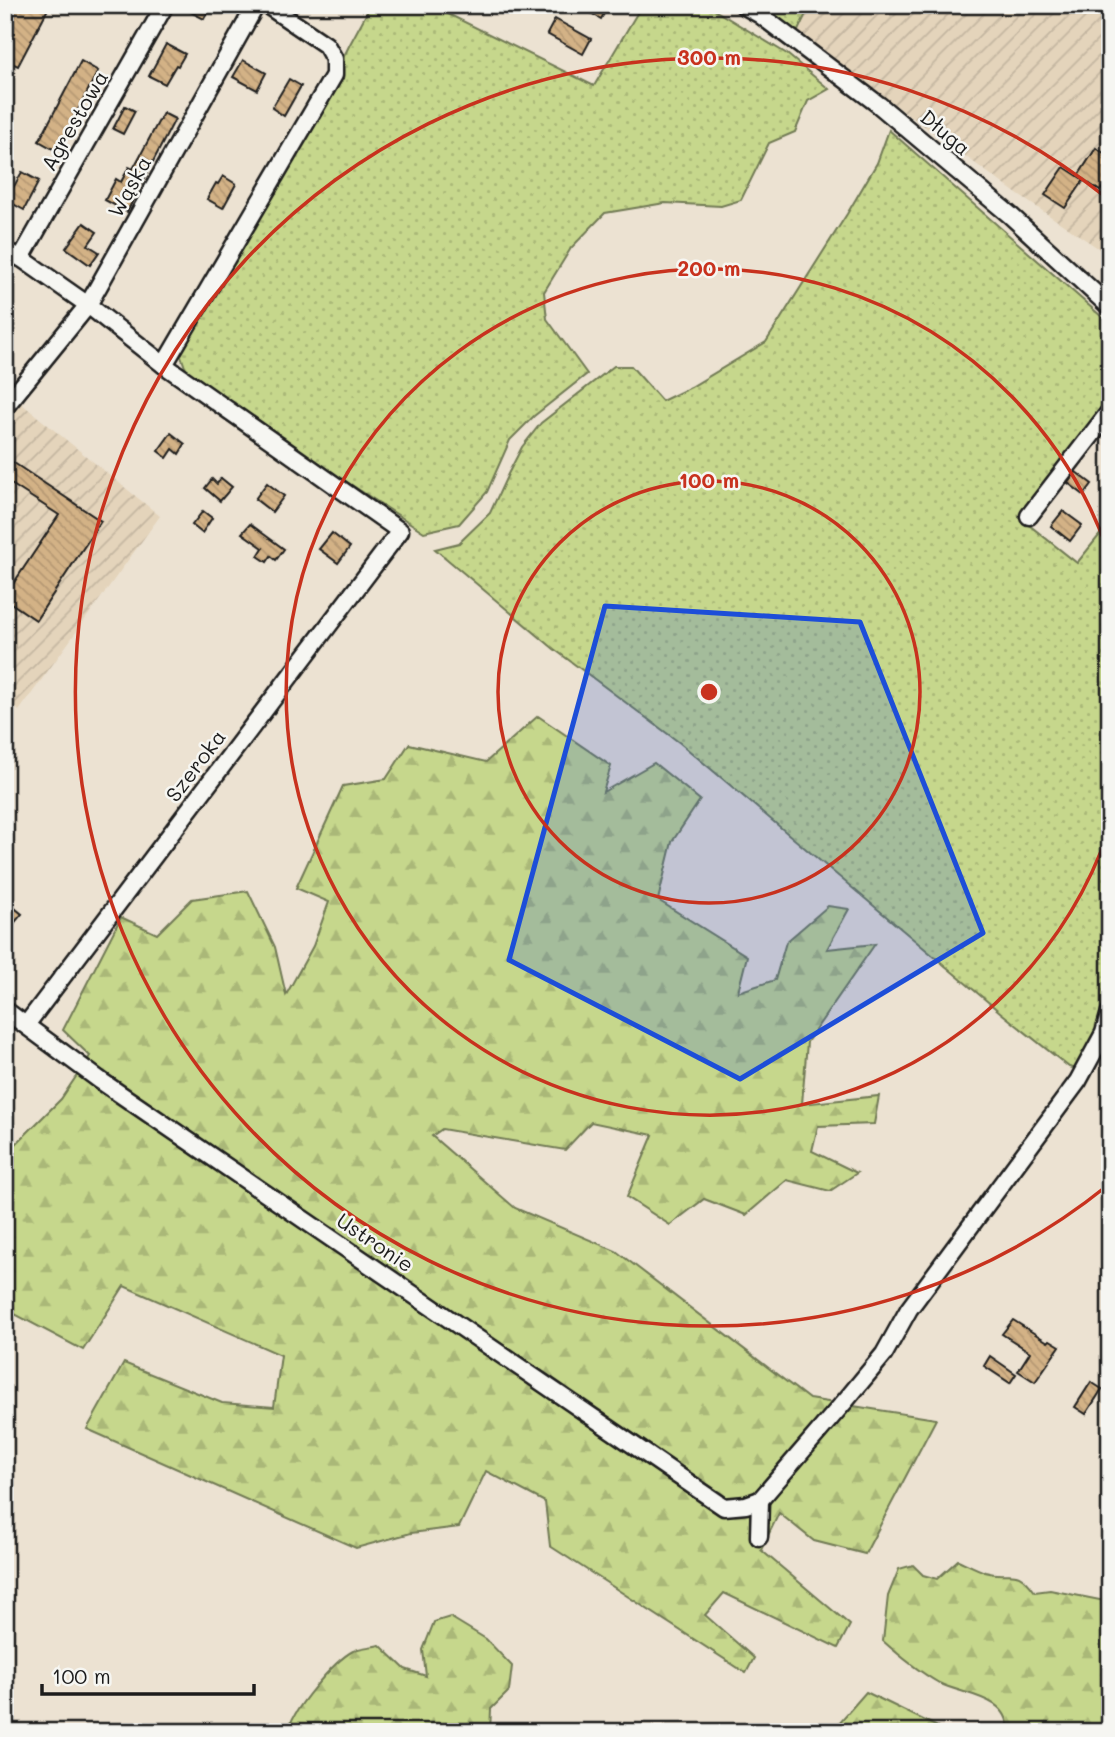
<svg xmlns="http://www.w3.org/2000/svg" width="1115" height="1737" font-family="Mali,sans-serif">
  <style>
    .industrial { fill: url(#industrial-furrows) }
    .grass { fill: url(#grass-dots); stroke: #717a54; stroke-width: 2 }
    .forest { fill: url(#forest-firs); stroke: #717a54; stroke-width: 2 }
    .building { fill: url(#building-back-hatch); stroke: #1c1c1c; stroke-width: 2 }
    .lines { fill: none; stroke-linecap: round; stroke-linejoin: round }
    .street-casing { stroke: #1c1c1c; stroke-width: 21 }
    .street { stroke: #f6f6f2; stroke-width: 16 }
    .marked { fill: #1d4ed8; fill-opacity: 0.2; stroke: #1d4ed8; stroke-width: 5; stroke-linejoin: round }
    .ring { fill: none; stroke: #c8321e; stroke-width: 3.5 }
    .labels { text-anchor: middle; stroke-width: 5; stroke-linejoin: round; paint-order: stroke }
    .street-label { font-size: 21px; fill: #1c1c1c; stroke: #f6f6f2 }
    .centre { fill: #c8321e; stroke: #f6f6f2; stroke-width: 3.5 }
    .ring-label { font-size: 21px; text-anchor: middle; font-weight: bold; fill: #c8321e; stroke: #f6f6f2; stroke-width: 5; stroke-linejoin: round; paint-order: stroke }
  </style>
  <defs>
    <pattern id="industrial-furrows" width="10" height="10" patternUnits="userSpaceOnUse" patternTransform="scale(1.75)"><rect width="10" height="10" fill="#e4d4bb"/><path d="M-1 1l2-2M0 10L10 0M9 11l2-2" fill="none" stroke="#c3b5a0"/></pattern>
    <pattern id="grass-dots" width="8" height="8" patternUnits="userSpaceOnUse" patternTransform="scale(1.75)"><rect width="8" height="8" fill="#c6d78c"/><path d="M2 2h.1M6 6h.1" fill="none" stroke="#aab878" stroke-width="1.8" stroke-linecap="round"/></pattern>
    <pattern id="forest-firs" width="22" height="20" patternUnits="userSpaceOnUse" patternTransform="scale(1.75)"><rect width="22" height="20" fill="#c6d78c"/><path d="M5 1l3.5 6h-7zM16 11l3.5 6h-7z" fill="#aab878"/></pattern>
    <pattern id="building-back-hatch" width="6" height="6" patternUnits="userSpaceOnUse" patternTransform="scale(1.75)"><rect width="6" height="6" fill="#d3b286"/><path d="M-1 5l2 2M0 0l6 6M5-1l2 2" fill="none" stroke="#b59873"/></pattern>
  </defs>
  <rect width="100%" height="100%" fill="#ece2d2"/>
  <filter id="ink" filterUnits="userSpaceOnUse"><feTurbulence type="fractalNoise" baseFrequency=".0143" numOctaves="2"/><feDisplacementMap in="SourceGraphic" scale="14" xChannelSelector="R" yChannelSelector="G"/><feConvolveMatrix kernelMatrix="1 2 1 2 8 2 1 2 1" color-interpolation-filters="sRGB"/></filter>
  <g filter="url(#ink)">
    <g class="industrial">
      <polygon points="810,5 1110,5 1110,256 1017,194 797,33"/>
      <polygon points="17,400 160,516 19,711 5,697 5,415"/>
    </g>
    <g class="grass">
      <polygon points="371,5 430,5 594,86 642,5 706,5 787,54 829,89 808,101 795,132 769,143 741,200 721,206 665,203 605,213 571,248 544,292 547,319 587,374 534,416 510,440 487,492 459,524 424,532 262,427 186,370 179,350 306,133 350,44"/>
      <polygon points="756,5 810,5 797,33"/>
      <polygon points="889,130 1110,324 1110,401 1019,517 1077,563 1110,522 1110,988 1104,1014 1082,1070 1069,1067 1000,1012 680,743 554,649 435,549 459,543 490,513 508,474 522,447 541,423 614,366 631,366 662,401 691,387 766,342 847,214 877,163"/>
    </g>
    <g class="forest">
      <polygon points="538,716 611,766 603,792 654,763 700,800 672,842 658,900 747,956 738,992 775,980 786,942 828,906 849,909 827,949 875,944 807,1042 802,1104 879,1096 874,1124 818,1126 812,1151 857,1173 830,1191 787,1180 746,1215 704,1199 670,1225 627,1197 653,1135 591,1122 565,1150 442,1129 432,1136 515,1208 616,1251 809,1399 936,1419 865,1554 814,1541 779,1513 761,1550 850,1625 838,1648 724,1593 705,1615 754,1658 746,1673 550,1546 545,1502 486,1471 459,1527 411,1533 356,1548 87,1429 124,1363 222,1403 274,1407 281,1355 124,1286 83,1350 5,1309 5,1155 61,1099 90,1056 63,1030 121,917 157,934 192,899 248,891 275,947 286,995 313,946 329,902 296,888 343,786 386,779 409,744 486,762"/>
      <path d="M 958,1560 C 967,1564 976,1569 985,1572 C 1011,1580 1014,1563 1035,1592 L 1050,1590 L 1110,1602 L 1110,1640 L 1107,1645 L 1110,1645 L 1110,1732 L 1008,1732 C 1011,1696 962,1695 939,1683 C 918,1671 901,1657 883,1641 L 888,1596 L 899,1569 L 913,1565 L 923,1575 L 937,1579 Z"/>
      <path d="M 450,1617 L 486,1639 L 512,1666 L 509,1691 L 491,1709 L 490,1732 L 288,1732 C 291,1711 334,1661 353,1651 C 360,1647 372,1647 380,1645 L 405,1669 L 426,1676 L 423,1650 L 434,1622 Z"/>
      <polygon points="866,1692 948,1732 831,1732"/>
    </g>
    <g class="building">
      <polygon points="14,5 50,5 18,66 5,60 5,21"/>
      <polygon points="177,5 211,5 204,19"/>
      <polygon points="577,5 609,5 601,19"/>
      <polygon points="555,19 591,39 583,54 547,34"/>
      <polygon points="166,44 185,54 178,66 176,65 165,84 149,76"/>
      <polygon points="243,60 266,73 257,90 233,77"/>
      <polygon points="81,61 98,71 57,151 39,141"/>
      <polygon points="289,79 301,86 284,116 272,108"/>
      <polygon points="125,106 135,111 123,134 113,129"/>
      <polygon points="163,113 175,119 127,212 105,200 116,179 121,182 129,167 133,169"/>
      <polygon points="1096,148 1110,157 1110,177 1100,191 1078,176"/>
      <polygon points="1064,167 1084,180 1065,208 1045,195"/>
      <polygon points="22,172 39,181 24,210 6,200"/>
      <polygon points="223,176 236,184 223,208 207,199 216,183 218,184"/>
      <polygon points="84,223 97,232 88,245 99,252 90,265 66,248"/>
      <polygon points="171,433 185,444 179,454 173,449 167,458 158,451"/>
      <polygon points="11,461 101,521 36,620 5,599 5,596 59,515 5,480 5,471"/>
      <polygon points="1076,472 1092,484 1084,495 1068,483"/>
      <polygon points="221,478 232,487 220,501 205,488 212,479 217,484"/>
      <polygon points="267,483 284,496 272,512 255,499"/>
      <polygon points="203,511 212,518 202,533 192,525"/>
      <polygon points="1063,511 1082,525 1070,541 1051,526"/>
      <polygon points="250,524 284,549 276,560 271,556 267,562 258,556 263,548 242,533"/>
      <polygon points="332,533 350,547 338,563 319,549"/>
      <polygon points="5,900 22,914 5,934"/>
      <polygon points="1013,1320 1048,1342 1050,1340 1060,1346 1035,1382 1018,1371 1030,1352 1002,1334"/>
      <polygon points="990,1356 1016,1374 1010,1383 984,1366"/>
      <polygon points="1091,1382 1102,1389 1086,1414 1075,1407"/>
    </g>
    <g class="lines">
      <g class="street-casing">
        <g id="street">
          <polyline points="743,5 759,14 879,105 1010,215 1110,307"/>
          <polyline points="5,251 21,258 88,305 5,407"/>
          <polyline points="21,258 165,5"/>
          <polyline points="164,365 334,75 334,59 326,45 267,5"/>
          <polyline points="1029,516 1110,411"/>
          <polyline points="5,1010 101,1081 724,1507 746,1505 760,1500 846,1400 884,1354 909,1309 1078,1081 1104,1033 1110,1012"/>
          <polyline points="26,1025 400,531 164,365 88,305 256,5"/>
          <polyline points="759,1537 760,1500"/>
        </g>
      </g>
      <use href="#street" class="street"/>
    </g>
  </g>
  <path class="marked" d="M 605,606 L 860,622 L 983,933 L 740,1079 L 509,960 Z"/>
  <g class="ring">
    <circle cx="709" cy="692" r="211"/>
    <path d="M1109 830A423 423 0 1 1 1109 554"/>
    <path d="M1108 1185A634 634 0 1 1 1108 199"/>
  </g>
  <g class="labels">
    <g class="street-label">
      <text transform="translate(75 121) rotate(-60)" y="7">Agrestowa</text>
      <text transform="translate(945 133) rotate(40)" y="7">Długa</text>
      <text transform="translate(130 187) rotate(-61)" y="7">Wąska</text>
      <text transform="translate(196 766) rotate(-53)" y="7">Szeroka</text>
      <text transform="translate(375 1243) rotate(34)" y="7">Ustronie</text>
    </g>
  </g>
  <circle cx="709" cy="692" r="10" class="centre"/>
  <g class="ring-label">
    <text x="709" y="65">300 m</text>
    <text x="709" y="276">200 m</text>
    <text x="709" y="488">100 m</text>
  </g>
  <rect width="1115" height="1737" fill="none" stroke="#f6f6f2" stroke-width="28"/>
  <rect x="14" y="14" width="1087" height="1709" fill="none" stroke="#1c1c1c" stroke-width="2.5" filter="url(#ink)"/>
  <path d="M42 1684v10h212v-10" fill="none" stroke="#1c1c1c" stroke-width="3.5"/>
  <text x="52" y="1684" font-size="21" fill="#1c1c1c" stroke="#f6f6f2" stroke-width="5" paint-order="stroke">100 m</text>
</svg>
